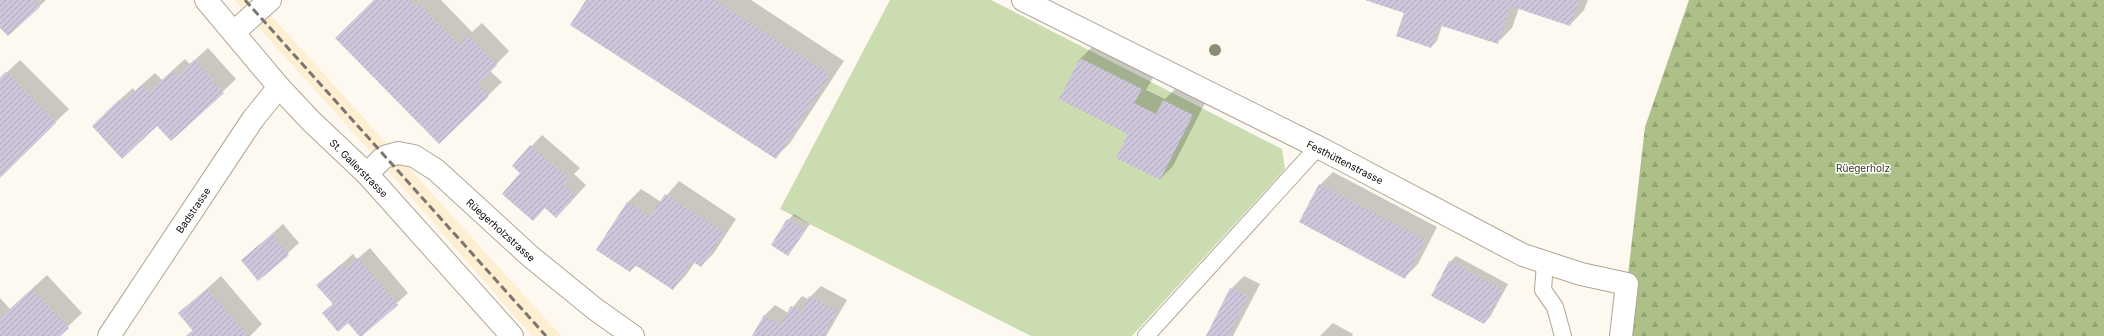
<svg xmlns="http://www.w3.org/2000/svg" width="2104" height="336" font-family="Inter,sans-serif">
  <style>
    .built { fill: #feeed2 }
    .forest { fill: url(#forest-firs) }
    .park { fill: #ccdcb1 }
    .shadow { fill: #0003 }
    .building { fill: url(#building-hatch) }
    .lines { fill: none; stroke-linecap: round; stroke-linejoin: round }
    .service-casing { stroke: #b1a693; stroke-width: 18 }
    .minor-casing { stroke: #b1a693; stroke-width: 24 }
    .secondary-casing { stroke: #b1a693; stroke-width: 24 }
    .service { stroke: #fff; stroke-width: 16 }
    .minor { stroke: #fff; stroke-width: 22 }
    .secondary { stroke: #fff; stroke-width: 22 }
    .rail { stroke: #7a766f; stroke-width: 3; stroke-dasharray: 8 4; stroke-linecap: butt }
    .tree { fill: #8a8e73 }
    .labels { text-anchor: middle; stroke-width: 3; stroke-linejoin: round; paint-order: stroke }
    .street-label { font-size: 10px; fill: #0f0b05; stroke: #fff }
    .park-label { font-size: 10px; fill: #2b370d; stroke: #fff }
  </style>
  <defs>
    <pattern id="forest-firs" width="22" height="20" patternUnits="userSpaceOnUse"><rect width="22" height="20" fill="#acc087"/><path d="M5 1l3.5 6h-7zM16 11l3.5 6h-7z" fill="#93a473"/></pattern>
    <pattern id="building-hatch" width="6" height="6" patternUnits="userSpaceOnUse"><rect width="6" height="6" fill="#cec6da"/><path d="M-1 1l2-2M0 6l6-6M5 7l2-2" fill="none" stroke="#b0a9ba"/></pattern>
  </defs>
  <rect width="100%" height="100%" fill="#fdf8f0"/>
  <polygon class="built" points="234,0 257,0 561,336 532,336 403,188"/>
  <polygon class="forest" points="1689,0 2104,0 2104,336 1621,336 1645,127"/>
  <polygon class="park" points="890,0 991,0 1282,149 1285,169 1132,336 1031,336 780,209"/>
  <g class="shadow">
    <polygon points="0,0 46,0 8,35 0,26"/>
    <polygon points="375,0 441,0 472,32 482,23 509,51 490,71 502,82 439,143"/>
    <polygon points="587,0 751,0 844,61 790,143 776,157"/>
    <polygon points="1367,0 1588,0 1584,10 1570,25 1519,8 1512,28 1497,43 1442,25 1437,41 1431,47 1405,12"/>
    <polygon points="1094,45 1154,76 1146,90 1165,99 1177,87 1206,101 1173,166 1160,179 1130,134 1060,98 1081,58"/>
    <polygon points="208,48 236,79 171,140 157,125 106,112 133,88 135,91 155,73 162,80 185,59 190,64"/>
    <polygon points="20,60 69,109 0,176 0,79"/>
    <polygon points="542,135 580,168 574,174 586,185 567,206 513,166"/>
    <polygon points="1333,172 1437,227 1418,264 1405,277 1320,185"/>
    <polygon points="679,181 736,219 714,253 701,266 695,262 686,275 673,289 637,265 630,271 597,249 628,202 641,189 661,202"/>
    <polygon points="794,214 810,224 788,255 788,220"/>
    <polygon points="283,224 299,243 258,280 242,261"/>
    <polygon points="370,248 408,293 360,336 348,322 324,313 333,304 318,285 353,254 357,259"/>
    <polygon points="1456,256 1508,284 1490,317 1484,323 1450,262"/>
    <polygon points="47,275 82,313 58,336 0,336 0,298 10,309"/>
    <polygon points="221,276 262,324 250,336 186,336 193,330 179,314"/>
    <polygon points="1244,276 1260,284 1233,336 1207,336 1231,289"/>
    <polygon points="821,286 847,300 826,336 753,336 764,316 775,305 788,313 802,296 808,299"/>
    <polygon points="1333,323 1353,334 1352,336 1320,336"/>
  </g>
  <g class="building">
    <polygon points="0,0 34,0 40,7 8,36 0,28"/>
    <polygon points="374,0 408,0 415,7 418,3 459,45 468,36 497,65 478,84 489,96 439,144 335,38"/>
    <polygon points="586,0 714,0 830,75 776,159 570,25"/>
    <polygon points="1365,0 1579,0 1570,26 1510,6 1498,44 1439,25 1431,48 1396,36 1404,13"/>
    <polygon points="1080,58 1142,89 1134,103 1156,114 1163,100 1193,115 1160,180 1116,158 1128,134 1059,99"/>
    <polygon points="194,60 224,93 171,141 157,126 122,159 92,126 119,100 121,103 142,85 149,93 172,71 176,77"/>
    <polygon points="6,72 56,123 0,178 0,78"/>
    <polygon points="530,145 570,179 564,186 576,196 556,218 545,208 533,221 502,194 520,173 512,166"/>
    <polygon points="1319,184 1425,240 1405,279 1299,222"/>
    <polygon points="665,194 724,232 701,267 692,261 673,290 635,265 630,272 596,250 627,202 650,217"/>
    <polygon points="787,219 805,231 788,256 771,245"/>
    <polygon points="272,234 289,255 258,281 241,260"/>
    <polygon points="358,258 398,305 362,336 359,336 348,323 338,332 322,313 333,304 316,285 342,264 346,268"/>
    <polygon points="1449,261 1503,290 1484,324 1431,296"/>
    <polygon points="1230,288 1248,297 1228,336 1206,336"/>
    <polygon points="32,289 69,328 60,336 0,336 0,318"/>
    <polygon points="207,289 248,336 187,336 193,331 178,313"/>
    <polygon points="809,296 837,311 823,336 752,336 764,315 780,325 791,306 801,312"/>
  </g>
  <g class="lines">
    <g class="service-casing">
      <g id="service">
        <polyline points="1545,263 1543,290 1555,307 1563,336"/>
        <polyline points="1146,336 1318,147"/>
      </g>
    </g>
    <g class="minor-casing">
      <g id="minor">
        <polyline points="1023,0 1318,147 1523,255 1581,274 1627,284 1621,336"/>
        <polyline points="234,32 270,0"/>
        <polyline points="367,174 384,157 398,153 414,156 436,170 531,257 595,309 633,336"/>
        <polyline points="109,336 253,119 279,87"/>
      </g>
    </g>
    <g class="secondary-casing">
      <polyline id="secondary" points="206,0 279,87 311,121 367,174 512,336"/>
    </g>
    <use href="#service" class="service"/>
    <use href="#minor" class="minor"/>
    <use href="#secondary" class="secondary"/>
    <polyline class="rail" points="245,0 546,336"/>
  </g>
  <circle class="tree" cx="1215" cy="50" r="6"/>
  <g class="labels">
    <g class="street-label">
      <text transform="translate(1345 162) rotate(27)" y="4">Festhüttenstrasse</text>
      <text transform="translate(359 168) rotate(45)" y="4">St. Gallerstrasse</text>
      <text transform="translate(193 210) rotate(-56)" y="4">Badstrasse</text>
      <text transform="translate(501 230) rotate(42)" y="4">Rüegerholzstrasse</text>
    </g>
    <g class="park-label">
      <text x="1863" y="172">Rüegerholz</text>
    </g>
  </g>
</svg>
